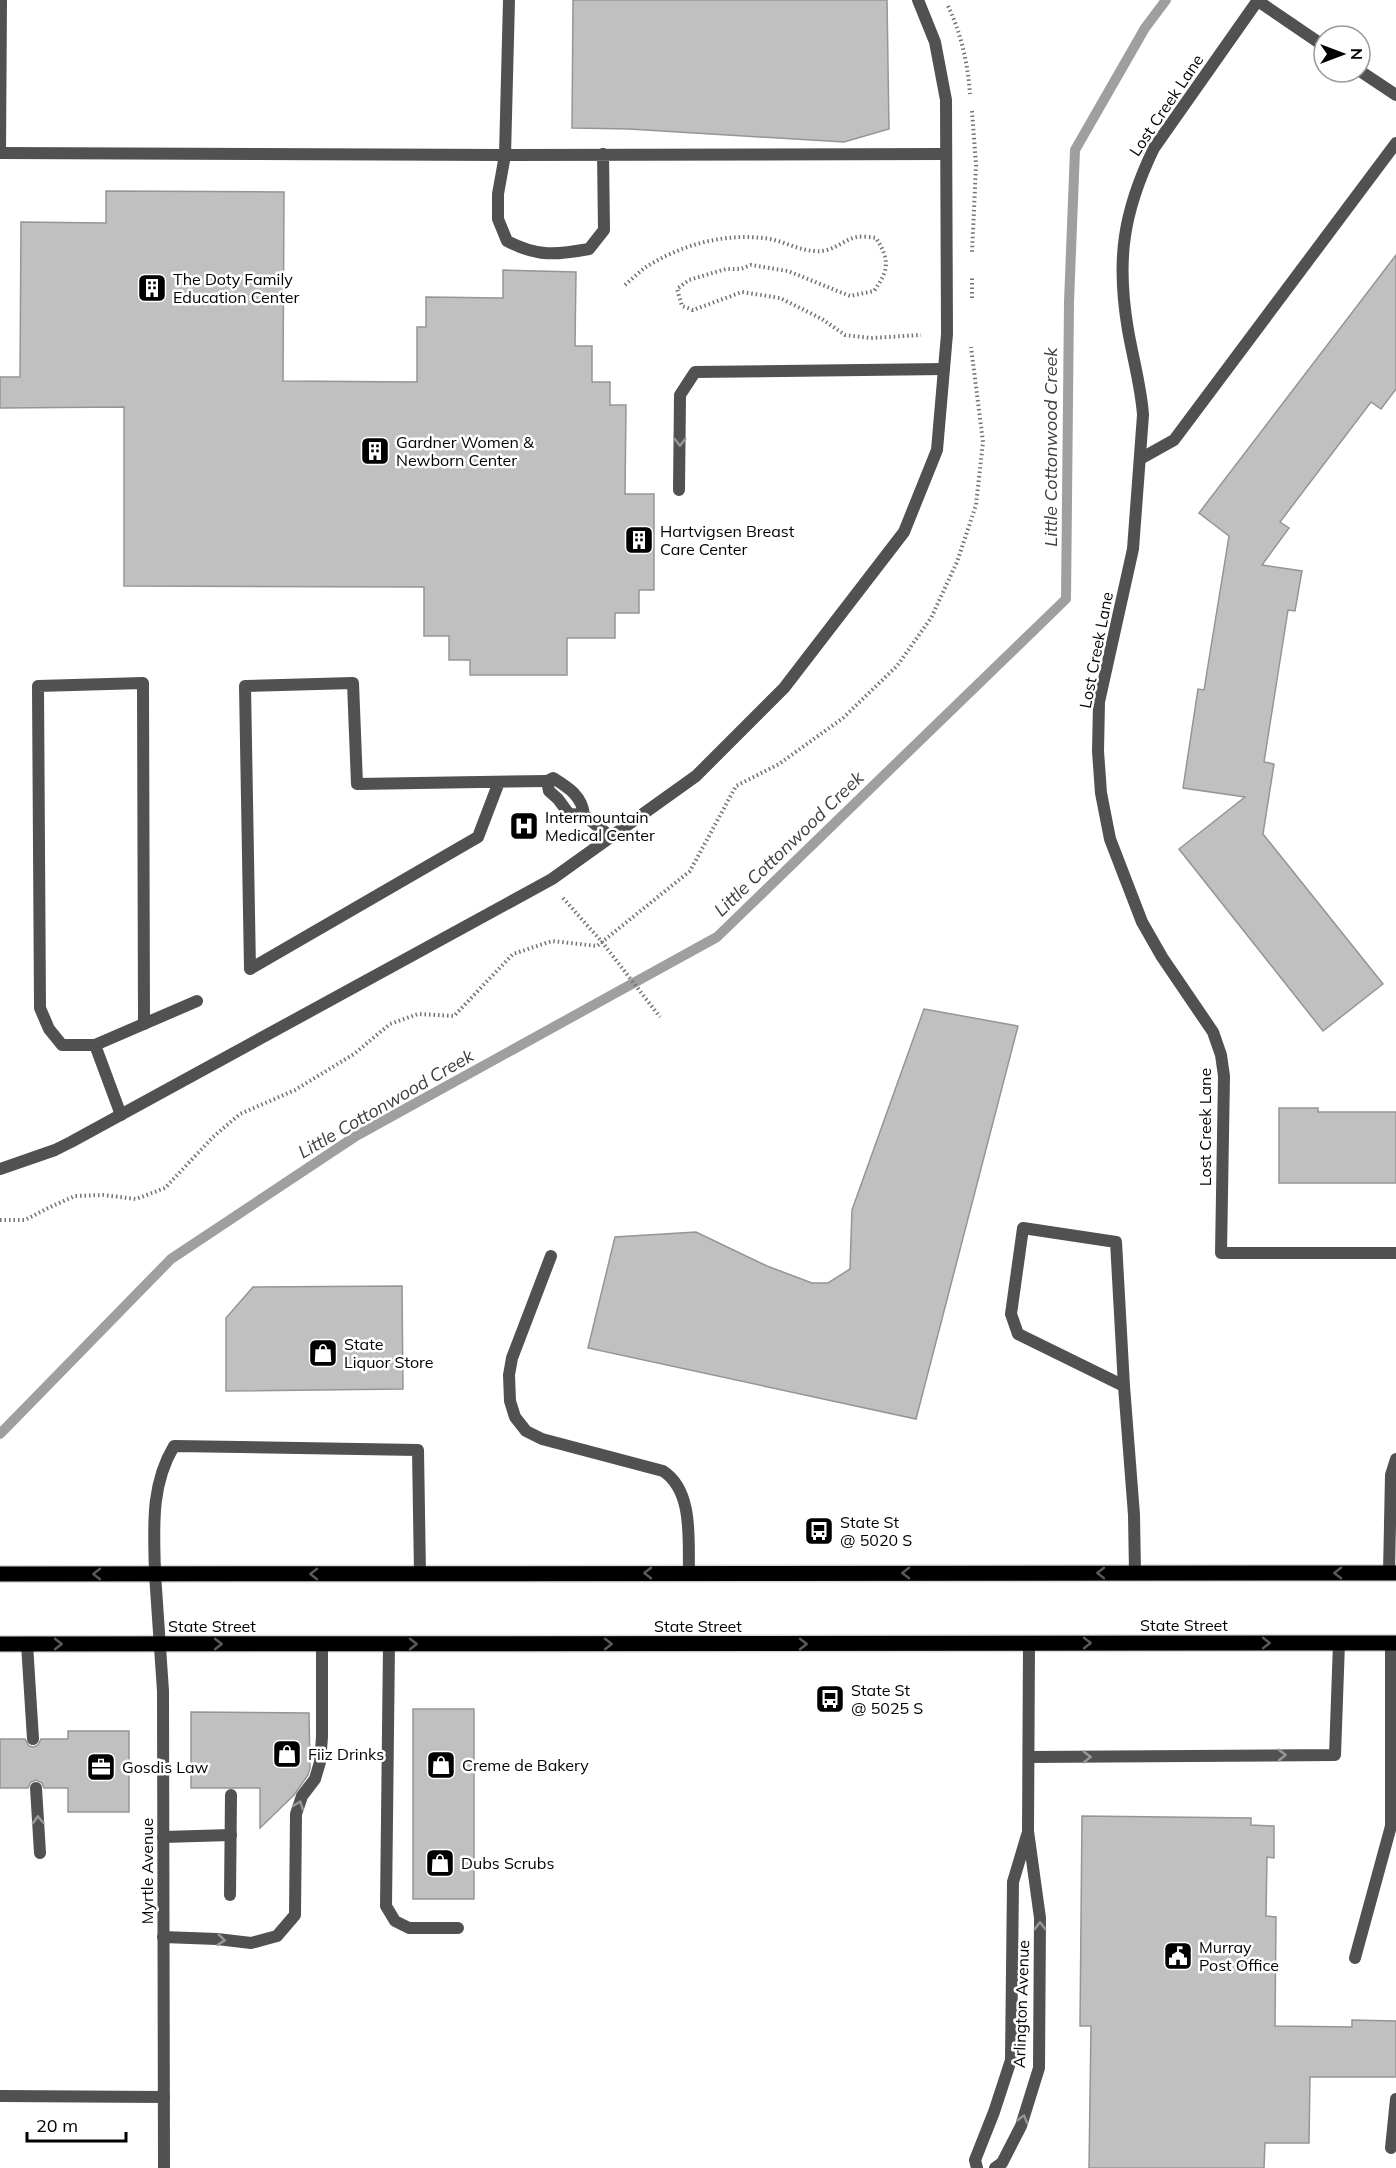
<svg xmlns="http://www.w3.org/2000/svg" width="1396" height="2168" font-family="Mulish,sans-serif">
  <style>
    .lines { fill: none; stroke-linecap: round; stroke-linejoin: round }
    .stream { stroke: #9f9f9f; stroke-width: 10 }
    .building { fill: #c0c0c0; stroke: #959595; stroke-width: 1.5 }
    .primary-casing { stroke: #dbdbdb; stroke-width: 18 }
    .path { stroke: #737373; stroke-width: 4; stroke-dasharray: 1.5 3; stroke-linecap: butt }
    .service { stroke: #515151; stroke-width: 12 }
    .minor { stroke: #515151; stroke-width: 12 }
    .primary { stroke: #000; stroke-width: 15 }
    .oneway { stroke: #979797 }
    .oneway2 { stroke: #595959 }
    .labels { text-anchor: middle; stroke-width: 5; stroke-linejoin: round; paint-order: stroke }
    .street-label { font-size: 16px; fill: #000; stroke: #fff }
    .poi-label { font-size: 16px; fill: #000; stroke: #fff; text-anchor: start }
    .water-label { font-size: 18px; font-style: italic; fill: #404040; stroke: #fff }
  </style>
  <rect width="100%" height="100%" fill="#fff"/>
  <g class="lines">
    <polyline class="stream" points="0,1434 171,1259 356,1136 717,937 1066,599 1069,302 1075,150 1145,28 1166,0"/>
  </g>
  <g class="building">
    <polygon points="573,0 887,0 889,129 844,142 629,129 572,128"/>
    <polygon points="106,191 284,192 283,381 417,382 417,327 426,327 426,297 503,298 503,270 576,272 575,346 592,346 592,382 610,382 610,405 626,405 625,494 654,494 654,590 639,590 639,613 615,613 615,638 567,638 567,675 470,675 470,660 449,660 449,636 424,636 424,587 124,586 124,407 0,408 0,377 20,377 21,222 106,223"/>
    <polygon points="1396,255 1396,389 1381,409 1371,402 1280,522 1289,528 1262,565 1302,571 1295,611 1288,610 1264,762 1274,764 1263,834 1383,984 1323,1031 1179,849 1245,797 1183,788 1198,689 1204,690 1229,536 1199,513"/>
    <polygon points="924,1009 1018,1026 916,1419 588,1348 615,1237 696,1232 767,1266 812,1283 828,1283 850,1269 852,1210"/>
    <polygon points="1279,1108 1318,1108 1318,1112 1396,1112 1396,1183 1279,1183"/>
    <polygon points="402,1286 403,1389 226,1391 226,1318 253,1287"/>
    <rect x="413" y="1709" width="61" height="190"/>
    <polygon points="191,1712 309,1713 310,1768 308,1775 294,1795 260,1828 260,1788 191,1788"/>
    <polygon points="68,1731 129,1731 129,1812 68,1812 68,1788 44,1788 42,1783 36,1780 31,1782 28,1788 0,1788 0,1739 25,1739 29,1746 34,1747 38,1745 41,1739 68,1739"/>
    <polygon points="1082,1816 1251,1818 1251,1825 1274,1826 1274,1858 1267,1857 1266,1916 1276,1917 1275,2026 1352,2027 1352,2020 1396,2021 1396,2077 1310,2077 1309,2143 1265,2143 1264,2168 1089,2168 1091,2026 1080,2026"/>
  </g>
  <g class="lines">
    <g class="primary-casing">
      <g id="primary">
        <polyline points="0,1574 1396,1573"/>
        <polyline points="0,1644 1396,1643"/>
      </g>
    </g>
    <g class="path">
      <path d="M 948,6 C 961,33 968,64 970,94"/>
      <polyline points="972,111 976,165 972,253"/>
      <path d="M 625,285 C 632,279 639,272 646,267 C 682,244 728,232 770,239 C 785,242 799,250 814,251 C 833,253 844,239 857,237 C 863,236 870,237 876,238 C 890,260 889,270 874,291 L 850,296 L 788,271 L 751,265 L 741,269 L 726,269 L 689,280 L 677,289 L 682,306 L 693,310 L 742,292 L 780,298 L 822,319 L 845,335 L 871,338 L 921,335"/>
      <polyline points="972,298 972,278"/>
      <polyline points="563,898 602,942 660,1017"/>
      <polyline points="0,1220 25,1220 48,1208 75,1196 103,1195 136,1199 165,1188 213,1137 240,1114 295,1090 354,1054 390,1024 418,1014 454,1016 513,954 552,941 597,946 690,871 736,786 779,764 843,718 897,666 931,618 957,562 976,505 983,442 971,347"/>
    </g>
    <g class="service">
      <path d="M 1258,0 L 1154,148 C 1123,212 1116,260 1128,330 C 1133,359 1141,386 1143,415 L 1133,549 L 1099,702 L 1098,751 L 1101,793 L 1110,839 L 1142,922 L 1162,957 L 1213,1032 L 1221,1055 L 1224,1076 L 1221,1253 L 1396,1253"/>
      <polyline points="1258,1 1324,46"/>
      <polyline points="1360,71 1396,95"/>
      <polyline points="0,153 505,155 509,0"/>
      <polyline points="0,153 1,0"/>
      <path d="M 603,154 L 604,230 L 589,249 C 556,255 538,257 507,241 L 498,219 L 498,194 L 505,155 L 946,154"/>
      <polyline points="1140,459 1174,440 1396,143"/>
      <polyline points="679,490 680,395 695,372 944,369"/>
      <polyline points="499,782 478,837 250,969 245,686 353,683 357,784 547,781"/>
      <path d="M 584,815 C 582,796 569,788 553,778 L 547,781 L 549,791 L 558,799 L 569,814 L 584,815 L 611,837"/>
      <polyline points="95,1045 62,1045 49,1029 40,1008 38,686 143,683 144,1024"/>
      <polyline points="121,1115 95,1045 197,1001"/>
      <polyline points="0,1169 55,1150 71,1142 552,879 696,776 784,688 904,532 937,450 947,334 946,100 935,42 918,0"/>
      <path d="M 551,1256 L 512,1358 L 509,1375 L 510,1401 L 515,1417 L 526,1431 L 542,1439 L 663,1471 C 694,1491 688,1541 689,1573"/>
      <polyline points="1124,1386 1116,1242 1023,1228 1011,1314 1018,1334 1124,1386 1134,1515 1135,1573"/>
      <polyline points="1389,1573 1391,1475 1396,1459"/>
      <path d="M 155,1574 C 154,1529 150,1486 174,1446 L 418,1450 L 420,1574"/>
      <polyline points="27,1644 33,1739"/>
      <polyline points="389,1644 386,1906 395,1921 409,1928 458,1928"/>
      <polyline points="1029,1757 1335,1755 1339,1643"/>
      <polyline points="36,1788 40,1853"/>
      <polyline points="163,1837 231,1835"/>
      <polyline points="230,1895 231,1795"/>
      <polyline points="163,1937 217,1939 251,1943 277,1936 295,1915 296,1814 302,1796 315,1779 320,1762 322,1737 322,1644"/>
      <polyline points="1355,1958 1391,1826 1391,1643"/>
      <polyline points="0,2096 164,2097"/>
      <polyline points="1391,2148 1396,2099"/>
    </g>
    <g class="minor">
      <polyline points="155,1574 163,1691 164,2168"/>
      <polyline points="977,2168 975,2160 994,2112 1011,2060 1013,1882 1027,1835"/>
      <polyline points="995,2168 1002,2163 1021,2126 1039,2068 1040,1918 1028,1831 1029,1643"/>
    </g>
    <use href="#primary" class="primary"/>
  </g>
  <defs><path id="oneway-chevron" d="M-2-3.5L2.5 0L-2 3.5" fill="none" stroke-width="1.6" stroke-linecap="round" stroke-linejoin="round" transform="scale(1.5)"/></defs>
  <g class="oneway">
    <use href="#oneway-chevron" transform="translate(680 442) rotate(90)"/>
    <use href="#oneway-chevron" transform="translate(1282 1755) rotate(-1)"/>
    <use href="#oneway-chevron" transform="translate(1087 1757) rotate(-1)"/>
    <use href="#oneway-chevron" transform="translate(299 1805) rotate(-70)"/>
    <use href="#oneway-chevron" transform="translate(38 1820) rotate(-93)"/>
    <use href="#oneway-chevron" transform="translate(1040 1926) rotate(-90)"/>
    <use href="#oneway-chevron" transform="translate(221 1940) rotate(6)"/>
    <use href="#oneway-chevron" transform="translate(1023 2119) rotate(-74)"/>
  </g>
  <g class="oneway2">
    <use href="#oneway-chevron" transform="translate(648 1573) rotate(180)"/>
    <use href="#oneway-chevron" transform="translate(906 1573) rotate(180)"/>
    <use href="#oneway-chevron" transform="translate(1101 1573) rotate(180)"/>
    <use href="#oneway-chevron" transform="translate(1338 1573) rotate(180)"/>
    <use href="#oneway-chevron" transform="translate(97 1574) rotate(180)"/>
    <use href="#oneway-chevron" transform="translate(314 1574) rotate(-180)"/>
    <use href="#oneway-chevron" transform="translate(1087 1643)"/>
    <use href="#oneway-chevron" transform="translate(1266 1643)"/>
    <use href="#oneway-chevron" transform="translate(58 1644)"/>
    <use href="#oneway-chevron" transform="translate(218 1644)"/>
    <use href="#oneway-chevron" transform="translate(413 1644)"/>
    <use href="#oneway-chevron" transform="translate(608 1644)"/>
    <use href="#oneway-chevron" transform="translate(803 1644)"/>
  </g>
  <defs>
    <g id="building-square" transform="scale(1.5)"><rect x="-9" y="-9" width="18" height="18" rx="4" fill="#000" stroke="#fff"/><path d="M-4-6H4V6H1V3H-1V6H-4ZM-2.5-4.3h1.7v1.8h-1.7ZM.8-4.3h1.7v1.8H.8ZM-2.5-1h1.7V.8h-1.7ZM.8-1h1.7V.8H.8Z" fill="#fff"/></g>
    <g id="hospital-square" transform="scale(1.5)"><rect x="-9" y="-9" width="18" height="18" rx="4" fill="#000" stroke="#fff"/><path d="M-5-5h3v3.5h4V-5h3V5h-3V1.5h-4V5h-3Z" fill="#fff"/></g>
    <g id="shop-square" transform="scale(1.5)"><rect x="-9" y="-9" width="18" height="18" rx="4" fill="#000" stroke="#fff"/><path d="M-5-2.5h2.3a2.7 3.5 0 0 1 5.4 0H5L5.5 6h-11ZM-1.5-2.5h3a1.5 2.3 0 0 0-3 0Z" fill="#fff"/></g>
    <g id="bus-square" transform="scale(1.5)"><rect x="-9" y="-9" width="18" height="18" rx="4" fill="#000" stroke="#fff"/><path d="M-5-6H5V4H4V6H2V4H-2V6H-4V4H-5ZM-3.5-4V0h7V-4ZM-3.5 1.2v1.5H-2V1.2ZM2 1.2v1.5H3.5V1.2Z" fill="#fff"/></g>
    <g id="office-square" transform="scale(1.5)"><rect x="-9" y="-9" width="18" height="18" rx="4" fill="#000" stroke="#fff"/><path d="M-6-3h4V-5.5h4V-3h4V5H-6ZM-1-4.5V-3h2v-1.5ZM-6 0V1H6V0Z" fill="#fff"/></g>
    <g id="civic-square" transform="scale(1.5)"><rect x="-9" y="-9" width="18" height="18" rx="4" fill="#000" stroke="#fff"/><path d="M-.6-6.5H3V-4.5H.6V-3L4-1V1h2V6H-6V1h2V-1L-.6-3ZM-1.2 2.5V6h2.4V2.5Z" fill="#fff"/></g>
  </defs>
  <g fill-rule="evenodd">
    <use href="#building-square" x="152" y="288"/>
    <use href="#building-square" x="375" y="451"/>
    <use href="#building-square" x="639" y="540"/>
    <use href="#hospital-square" x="524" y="826"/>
    <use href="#shop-square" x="323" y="1353"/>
    <use href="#bus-square" x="819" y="1531"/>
    <use href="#bus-square" x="830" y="1699"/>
    <use href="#shop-square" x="287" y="1754"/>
    <use href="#shop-square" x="441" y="1765"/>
    <use href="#office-square" x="101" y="1767"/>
    <use href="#shop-square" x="440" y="1863"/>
    <use href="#civic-square" x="1178" y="1956"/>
  </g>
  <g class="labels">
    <g class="street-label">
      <text transform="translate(1166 105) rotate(-56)" y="6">Lost Creek Lane</text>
      <text transform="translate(1096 650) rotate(-79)" y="6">Lost Creek Lane</text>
      <text transform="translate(1205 1127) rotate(-90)" y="6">Lost Creek Lane</text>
      <text x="1184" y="1631">State Street</text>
      <text x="212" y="1632">State Street</text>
      <text x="698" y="1632">State Street</text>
      <text transform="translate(147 1871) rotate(-90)" y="6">Myrtle Avenue</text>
      <text transform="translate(1021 2004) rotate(-88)" y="6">Arlington Avenue</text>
    </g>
    <g class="poi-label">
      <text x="173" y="285">The Doty Family<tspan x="173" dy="18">Education Center</tspan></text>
      <text x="396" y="448">Gardner Women &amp;<tspan x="396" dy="18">Newborn Center</tspan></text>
      <text x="660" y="537">Hartvigsen Breast<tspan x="660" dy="18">Care Center</tspan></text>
      <text x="545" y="823">Intermountain<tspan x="545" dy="18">Medical Center</tspan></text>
      <text x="344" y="1350">State<tspan x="344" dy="18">Liquor Store</tspan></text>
      <text x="840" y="1528">State St<tspan x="840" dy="18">@ 5020 S</tspan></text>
      <text x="851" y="1696">State St<tspan x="851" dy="18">@ 5025 S</tspan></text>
      <text x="308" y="1760">Fiiz Drinks</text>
      <text x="462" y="1771">Creme de Bakery</text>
      <text x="122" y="1773">Gosdis Law</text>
      <text x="461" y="1869">Dubs Scrubs</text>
      <text x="1199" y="1953">Murray<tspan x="1199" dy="18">Post Office</tspan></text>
    </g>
    <g class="water-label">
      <text transform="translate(1051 447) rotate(-90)" y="6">Little Cottonwood Creek</text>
      <text transform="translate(789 844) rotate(-44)" y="6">Little Cottonwood Creek</text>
      <text transform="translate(386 1104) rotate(-30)" y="6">Little Cottonwood Creek</text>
    </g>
  </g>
  <g transform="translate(1342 54) rotate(90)"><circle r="28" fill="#ffffff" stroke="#999999" stroke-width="1.5"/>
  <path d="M0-4.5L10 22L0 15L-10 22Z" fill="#000000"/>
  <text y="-9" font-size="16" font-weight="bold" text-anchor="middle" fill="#000000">N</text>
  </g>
  <path d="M27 2132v9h99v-9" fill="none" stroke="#000000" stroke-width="3"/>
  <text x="36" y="2132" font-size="18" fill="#000000" stroke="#ffffff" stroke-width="4.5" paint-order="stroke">20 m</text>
</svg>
